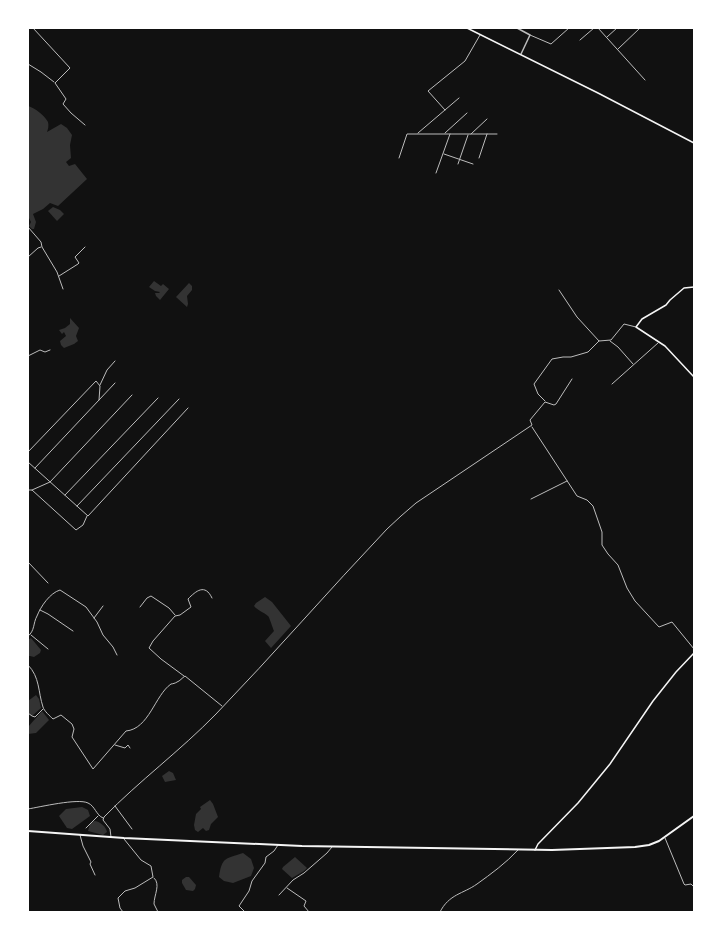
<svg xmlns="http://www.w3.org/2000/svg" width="722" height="940" font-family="Manrope,sans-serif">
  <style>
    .water { fill: #333 }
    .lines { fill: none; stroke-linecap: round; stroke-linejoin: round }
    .minor { stroke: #bcbcbc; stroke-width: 1 }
    .tertiary { stroke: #bcbcbc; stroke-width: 1.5 }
    .secondary { stroke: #f5f5f5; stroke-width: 1.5 }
    .primary { stroke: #f5f5f5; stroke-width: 2 }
  </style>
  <rect width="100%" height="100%" fill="#111"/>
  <g class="water">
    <path d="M 28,106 C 35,108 45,116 48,122 C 49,126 48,129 47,132 L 61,124 L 67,128 L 72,135 L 70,145 L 71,158 L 66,162 L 69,166 L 75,164 L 87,179 L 58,206 L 50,203 L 43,209 L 33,214 L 36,222 L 34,229 L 32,229 L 29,226 L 31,222 L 28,216 Z"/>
    <polygon points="53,207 60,210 64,214 57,221 48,211"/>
    <polygon points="154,281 161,286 163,284 169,289 160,300 156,296 155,293 159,293 160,292 155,291 149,287"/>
    <polygon points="189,283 192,286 192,290 187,296 188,304 187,307 176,297"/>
    <polygon points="70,318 79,328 76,336 78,341 74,344 64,348 61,345 60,341 66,336 64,332 62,334 59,330 65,328 70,324"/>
    <path d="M 265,597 L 272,602 L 291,626 L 271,648 L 265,641 L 274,631 C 273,629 269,616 268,616 C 264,612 258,611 254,606 L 256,603 Z"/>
    <polygon points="31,638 41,650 40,653 34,657 30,656 28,656 28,640"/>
    <polygon points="36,695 39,699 41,708 32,716 28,712 28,701"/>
    <polygon points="42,711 49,720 36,733 28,734 28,727"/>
    <polygon points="169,771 173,773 176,780 165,782 162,776"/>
    <polygon points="210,800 213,804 218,817 211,824 209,830 206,831 203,828 198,832 195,830 194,825 196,814 201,809 200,807"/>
    <polygon points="82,807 88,810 90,816 72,829 67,828 59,816 66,809"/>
    <path d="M 94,821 C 100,821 106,827 107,832 L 103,835 L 88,831 L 90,824 Z"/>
    <path d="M 243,853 L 251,859 L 254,868 L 251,876 L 233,883 L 224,881 L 219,877 C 222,857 225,859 243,853 Z"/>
    <polygon points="295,857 307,868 304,871 292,878 282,869 283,867"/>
    <polygon points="186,877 189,877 196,885 195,889 193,891 186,890 182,883 182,880"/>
  </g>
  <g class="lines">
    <g class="minor">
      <polyline points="33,28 70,68 55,83 66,99 63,104 71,113 85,125"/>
      <polyline points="598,28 645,80"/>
      <polyline points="28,30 30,28"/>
      <polyline points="530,35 551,44 569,28"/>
      <polyline points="607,37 617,28"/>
      <polyline points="580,40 594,28"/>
      <polyline points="618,49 640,28"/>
      <polyline points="28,64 41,72 54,82"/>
      <polyline points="445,110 428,91 465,61 480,35"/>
      <polyline points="418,133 459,98"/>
      <polyline points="445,133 467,113"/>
      <polyline points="471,134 487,119"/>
      <polyline points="444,154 473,164"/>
      <polyline points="399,158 407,134 497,134"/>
      <polyline points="479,158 487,134"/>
      <polyline points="458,164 468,135"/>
      <polyline points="436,173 450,134"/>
      <polyline points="28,227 41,242 42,247 57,272 63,289"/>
      <polyline points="28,257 38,248 41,247"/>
      <polyline points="59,276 78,264 79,263 75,257 85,247"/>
      <polyline points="559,290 577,317 599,341 611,340 624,324 636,327"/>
      <polyline points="610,341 618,347 633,364"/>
      <polyline points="28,356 40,350 45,352 50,350"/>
      <polyline points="612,384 658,343"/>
      <polyline points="100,385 107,370 115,361"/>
      <polyline points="545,401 538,394 534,384 552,359 563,357 571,357 588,352 599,341"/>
      <polyline points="532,427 577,496 587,500 593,506 602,532 602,545 608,554 618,565 627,588 635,601 659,627 672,622 694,649"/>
      <polyline points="28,452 96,381 100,386 99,400"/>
      <polyline points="28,462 88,516 188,408"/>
      <polyline points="35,468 115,383"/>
      <polyline points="28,490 32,490 76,530 83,525 87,516"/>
      <polyline points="32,490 50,482 132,395"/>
      <polyline points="65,495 158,398"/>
      <polyline points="531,499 567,481"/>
      <polyline points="77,506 179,399"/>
      <polyline points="28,562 48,583"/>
      <polyline points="140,607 147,598 151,596 169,608 175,615"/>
      <polyline points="40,610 48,614 73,631"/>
      <polyline points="94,618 103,606"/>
      <polyline points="31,635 48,649"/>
      <path d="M 28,636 C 35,631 33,623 37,616 C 41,606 50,593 60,590 L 86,607 L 97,622 L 103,635 L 113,647 L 117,655"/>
      <path d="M 28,665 C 40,677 38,692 43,707 C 44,711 50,716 53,719 L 61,715 L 72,724 L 74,729 L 72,737 L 93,769 L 126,731 C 149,729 155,695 171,684 C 172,684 176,683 177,682 C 180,681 182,678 185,676 L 222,706"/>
      <path d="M 184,676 L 161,659 L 149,648 L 153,641 L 175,616 L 180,615 L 191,607 L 188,599 C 196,591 205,583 212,598"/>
      <polyline points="28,713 32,716 35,717 43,709"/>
      <polyline points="115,745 125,748 128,745 130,748"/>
      <polyline points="115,806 132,829"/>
      <path d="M 28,809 C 40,807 78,798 88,803 C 95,806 96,815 103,818"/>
      <polyline points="86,828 98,816"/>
      <polyline points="80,835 83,846 91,862 90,864 95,875"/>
      <path d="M 111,837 L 110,829 L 103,820 L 104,817 C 139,781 180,751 216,714 C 274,654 329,590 387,529 L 401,516 L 416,503 L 532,425 L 530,420 L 545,402 L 554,405 L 556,404 L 572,379"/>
      <polyline points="665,838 684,884 685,885 691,884 694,887"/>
      <path d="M 154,878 C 161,884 154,895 154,904 L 158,912"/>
      <polyline points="287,888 306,901 304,906 309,912"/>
      <polyline points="279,895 293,880 304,873 327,853 332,847"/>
      <polyline points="123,912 120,908 118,898 125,891 135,888 153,877 151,866 141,860 124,839"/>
      <polyline points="245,912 239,906 249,891 252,881 265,863 266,857 274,851 278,845"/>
      <path d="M 440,912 C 449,894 463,894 477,884 C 491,874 506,863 518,850"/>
    </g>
    <polyline class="tertiary" points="517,28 530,35 521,54"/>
    <g class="secondary">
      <polyline points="467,28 598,93 694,143"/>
      <polyline points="694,287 684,288 670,300 666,305 642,319 636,327 665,346 694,377"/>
      <polyline points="535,850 538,844 578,803 610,764 653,701 676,672 694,653"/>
    </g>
    <polyline class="primary" points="28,831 124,838 302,846 552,850 635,847 649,845 659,841 694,816"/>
  </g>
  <rect width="722" height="940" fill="none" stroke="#ffffff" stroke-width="58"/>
</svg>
